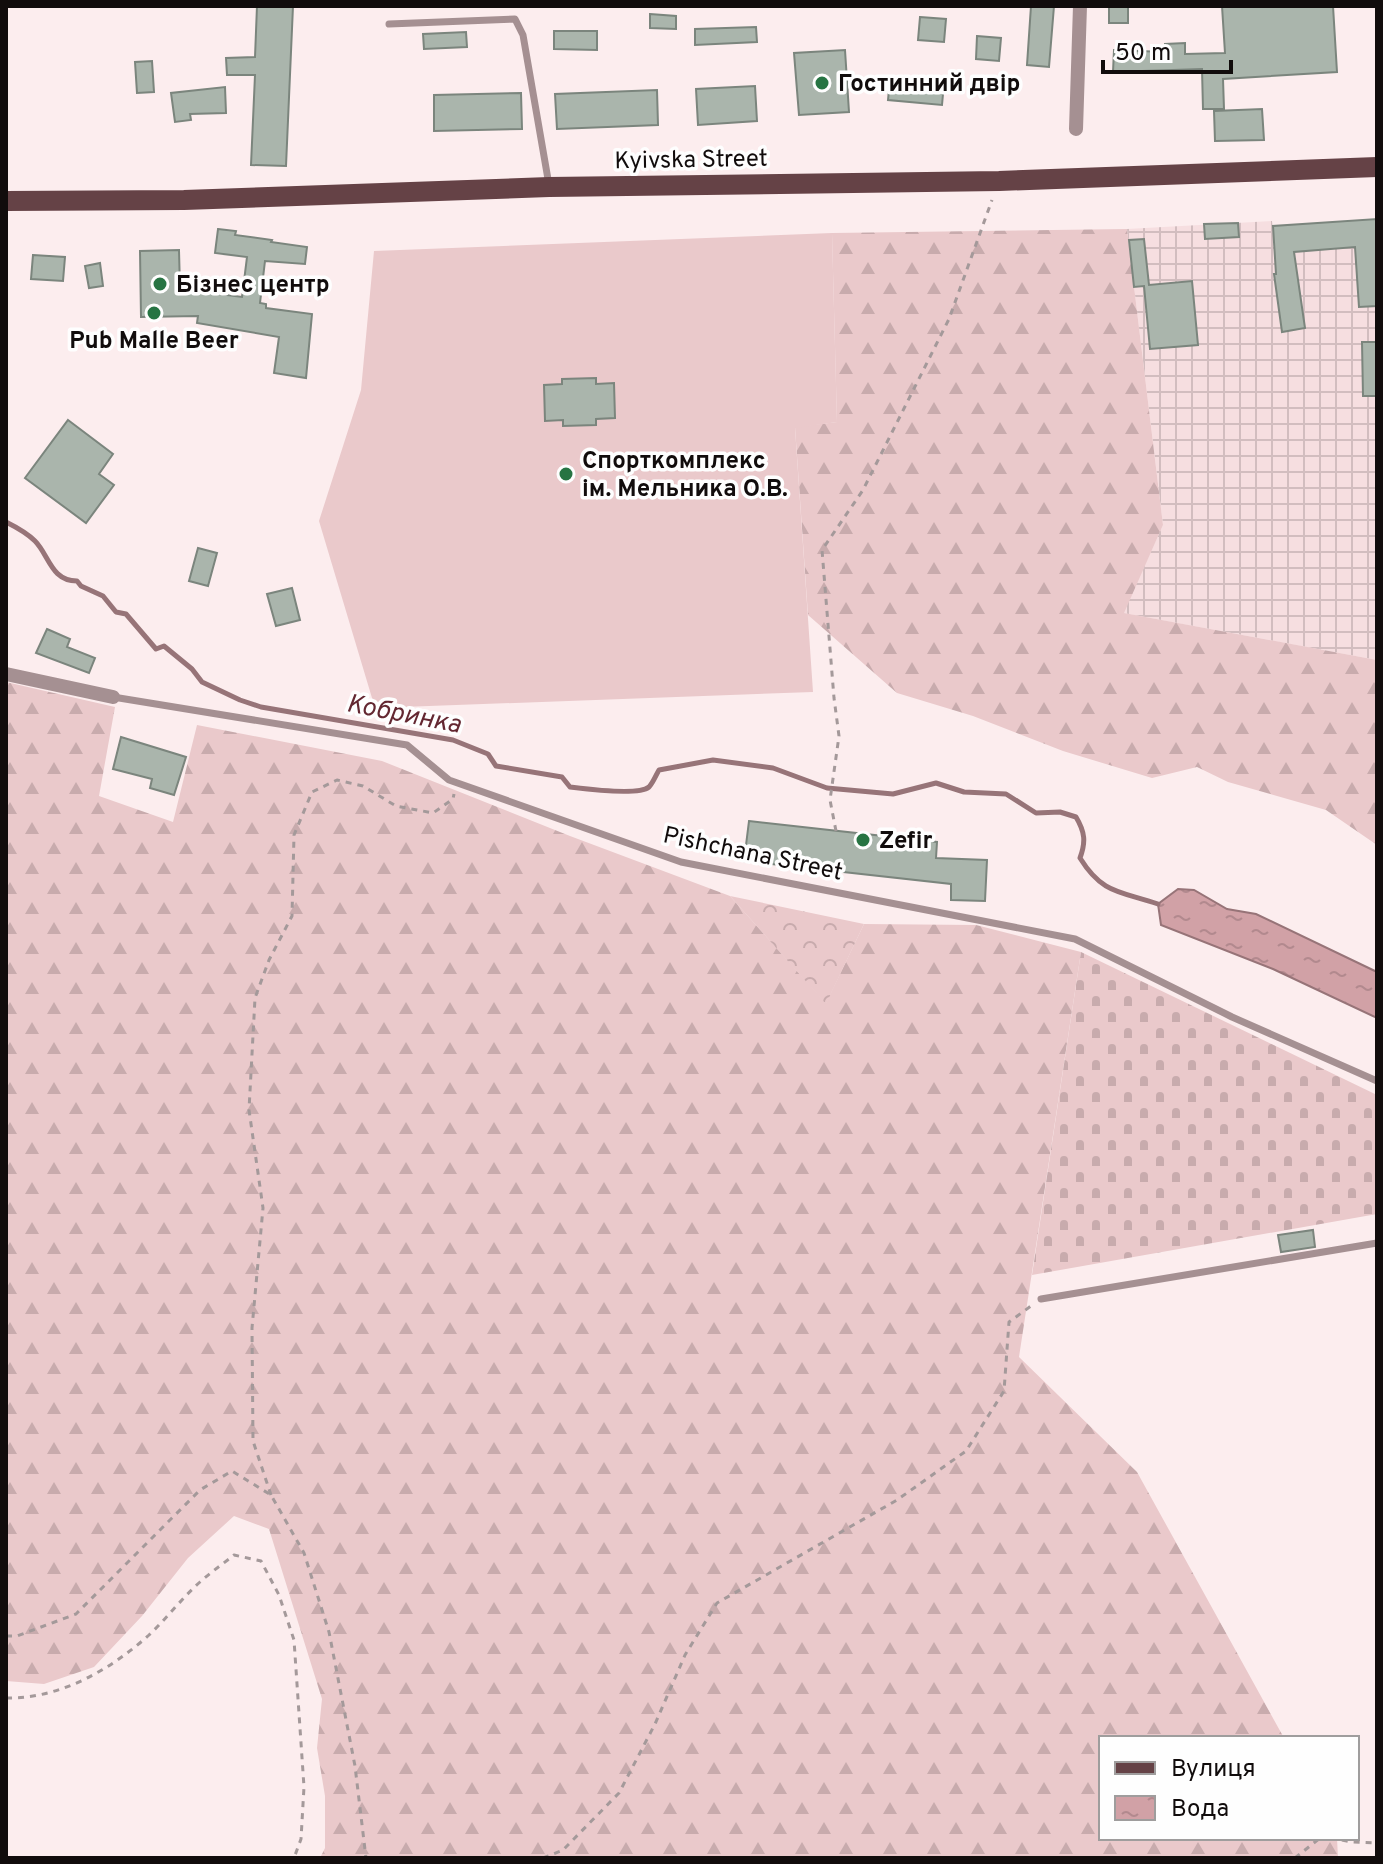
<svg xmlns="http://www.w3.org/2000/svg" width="1383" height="1864" font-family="Overpass,sans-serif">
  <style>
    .industrial { fill: url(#industrial-grid) }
    .forest { fill: url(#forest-firs) }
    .cemetery { fill: url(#cemetery-stones) }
    .park { fill: url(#park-crowns) }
    .garden { fill: #eac9cb }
    .water { fill: url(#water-ripples); stroke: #977478; stroke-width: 2 }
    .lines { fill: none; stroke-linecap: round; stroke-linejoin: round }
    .stream { stroke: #977478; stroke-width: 5 }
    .building { fill: #aab5ac; stroke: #7b857d; stroke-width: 2 }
    .path { stroke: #a4999a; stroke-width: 3; stroke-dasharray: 6 6; stroke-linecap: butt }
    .lane { stroke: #a59092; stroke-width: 7 }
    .street { stroke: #a59092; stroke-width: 14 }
    .primary { stroke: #654246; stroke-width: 20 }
    .poi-dot { fill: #277443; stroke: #fefefe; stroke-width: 3 }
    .labels { text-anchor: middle; stroke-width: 7; stroke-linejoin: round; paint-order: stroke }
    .poi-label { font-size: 24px; font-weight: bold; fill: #110c0c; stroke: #fefefe; text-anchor: start }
    .street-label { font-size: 24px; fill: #110c0c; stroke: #fefefe }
    .water-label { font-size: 26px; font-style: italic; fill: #632731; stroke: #fefefe }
  </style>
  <defs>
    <pattern id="industrial-grid" width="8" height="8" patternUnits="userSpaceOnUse" patternTransform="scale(2)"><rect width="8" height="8" fill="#f6dee0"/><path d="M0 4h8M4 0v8" fill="none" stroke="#d2bdbf"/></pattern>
    <pattern id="forest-firs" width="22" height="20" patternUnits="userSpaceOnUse" patternTransform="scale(2)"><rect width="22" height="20" fill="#eac9cb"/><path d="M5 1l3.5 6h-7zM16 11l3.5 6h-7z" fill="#c8abad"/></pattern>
    <pattern id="cemetery-stones" width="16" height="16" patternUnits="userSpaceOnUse" patternTransform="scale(2)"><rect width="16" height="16" fill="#eac9cb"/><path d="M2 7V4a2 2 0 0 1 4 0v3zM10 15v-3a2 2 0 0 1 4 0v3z" fill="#c8abad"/></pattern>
    <pattern id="park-crowns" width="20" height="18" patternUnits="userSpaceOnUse" patternTransform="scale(2)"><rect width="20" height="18" fill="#eac9cb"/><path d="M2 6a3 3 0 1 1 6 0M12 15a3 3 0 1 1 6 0" fill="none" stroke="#c8abad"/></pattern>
    <pattern id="water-ripples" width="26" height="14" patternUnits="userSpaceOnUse" patternTransform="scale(2)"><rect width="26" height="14" fill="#d1a1a6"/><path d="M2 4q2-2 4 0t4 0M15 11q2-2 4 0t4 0" fill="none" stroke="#b2898e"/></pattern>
  </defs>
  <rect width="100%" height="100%" fill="#fcedee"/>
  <polygon class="industrial" points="1272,221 1275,253 1377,246 1377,660 1123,613 1163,525 1127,229"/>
  <g class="forest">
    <polygon points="1127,229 1163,525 1124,613 1377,660 1377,845 1326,810 1228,782 1197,767 1152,778 1063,751 973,716 897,693 808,615 795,427 837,422 832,233"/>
    <polygon points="6,682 115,707 99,796 173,822 197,725 382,761 570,836 730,896 826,1003 864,924 976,925 1081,952 1019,1357 1137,1472 1284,1738 1101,1738 1101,1838 1337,1838 1338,1858 320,1858 325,1848 325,1796 317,1748 322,1699 269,1529 234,1516 188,1558 142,1616 94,1667 44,1684 6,1681"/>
  </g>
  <polygon class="cemetery" points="1081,952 1377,1095 1377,1214 1032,1275"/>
  <polygon class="park" points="730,896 864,924 826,1004"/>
  <polygon class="garden" points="832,233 837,422 795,428 813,692 375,708 319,521 361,390 374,251"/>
  <polygon class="water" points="1178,889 1194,890 1227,909 1256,914 1377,972 1377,1018 1273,969 1161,925 1158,904"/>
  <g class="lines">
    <path class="stream" d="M 6,522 C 16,527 27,533 35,541 C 49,555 51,581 77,581 L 81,586 L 103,596 L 116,612 L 126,614 L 156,649 L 164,646 L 192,669 L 202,682 L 240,700 L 261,707 L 453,740 L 488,754 L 496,766 L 562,777 L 570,787 C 586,789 638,796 649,787 C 653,783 656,775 659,770 L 713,760 L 773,768 L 827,788 L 893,794 L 936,783 L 964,792 L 1006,794 L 1036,813 L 1060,812 L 1076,817 C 1085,832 1086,842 1080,858 C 1103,895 1121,891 1158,904"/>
  </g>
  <g class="building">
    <polygon points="257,6 293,6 286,166 251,165 255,75 227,75 226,58 255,57"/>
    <polygon points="1031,6 1054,6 1049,67 1027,65"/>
    <rect x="1109" y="6" width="19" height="17"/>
    <polygon points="1222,6 1333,6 1337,72 1223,79 1224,109 1203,109 1202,69 1143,71 1143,73 1113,72 1114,50 1165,52 1165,44 1185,43 1185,54 1225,53"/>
    <polygon points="650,14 676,16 676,29 650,28"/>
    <polygon points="920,17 946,19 944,42 918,40"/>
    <polygon points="756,27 757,42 695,45 695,29"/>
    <polygon points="554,31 597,31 597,50 554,49"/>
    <polygon points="466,32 467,47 424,49 423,34"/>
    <polygon points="977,36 1001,38 999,61 976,59"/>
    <polygon points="845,50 849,112 799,115 794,53"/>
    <polygon points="152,61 154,92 137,93 135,62"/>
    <polygon points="890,79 944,83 942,105 888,100"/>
    <polygon points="755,86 757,121 698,125 696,89"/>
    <polygon points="225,87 226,113 190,114 191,120 175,122 171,93"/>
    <polygon points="657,90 658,125 557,129 555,94"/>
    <polygon points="521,93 522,129 434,131 434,95"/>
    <polygon points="1262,109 1264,140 1215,141 1214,111"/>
    <polygon points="1377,219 1377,306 1359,307 1355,247 1294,252 1305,328 1282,332 1274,274 1276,274 1273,226"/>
    <polygon points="1238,223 1239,237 1205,239 1204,224"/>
    <polygon points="218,229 236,231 235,235 272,240 271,242 307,247 305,264 265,261 260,303 266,304 266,308 312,314 306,378 274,373 279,337 197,323 198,316 141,317 140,251 179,250 180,289 242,297 247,257 215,253"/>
    <polygon points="1144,239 1149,285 1192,281 1198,345 1150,349 1144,286 1134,287 1129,240"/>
    <polygon points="33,255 65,257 63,281 31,279"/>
    <polygon points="100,263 103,286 89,288 85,266"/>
    <polygon points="1362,342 1377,342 1377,396 1363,396"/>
    <polygon points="596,378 596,384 614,383 615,418 596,419 596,425 563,426 563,420 545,421 544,385 562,384 562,379"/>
    <polygon points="68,420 113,454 99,474 114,485 86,523 25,478"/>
    <polygon points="198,548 217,553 208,586 189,581"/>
    <polygon points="292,588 300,620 276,626 267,594"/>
    <polygon points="47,629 70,639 67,647 95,658 89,673 36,653"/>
    <polygon points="121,737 186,757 174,795 150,788 152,779 113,769"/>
    <polygon points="749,821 937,842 936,858 987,860 985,901 951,900 951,884 744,861"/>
    <polygon points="1313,1230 1315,1247 1281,1252 1278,1235"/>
  </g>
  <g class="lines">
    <g class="path">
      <polyline points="836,831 830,800 839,736 834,698 822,550 863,490 949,319 992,200"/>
      <polyline points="271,1495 253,1441 252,1328 263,1208 249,1110 255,998 269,960 292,916 294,835 312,792 337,780 363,786 396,806 433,813 453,799 454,794"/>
      <polyline points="6,1636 17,1636 76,1614 200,1490 232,1471 271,1495 304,1553 329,1632 355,1766 366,1858"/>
      <path d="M 6,1698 C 60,1699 110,1670 149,1635 C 167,1618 182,1598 200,1582 C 211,1572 223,1564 234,1555 L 261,1561 L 279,1595 L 294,1640 L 304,1787 L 301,1839 L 294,1858"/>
      <polyline points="1330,1838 1352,1842 1377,1843"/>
      <polyline points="543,1858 563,1850 619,1793 655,1724 685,1655 717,1603 897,1500 966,1451 1004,1391 1009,1322 1031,1306"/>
      <polyline points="1295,1858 1320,1838"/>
    </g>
    <g class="lane">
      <polyline points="389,24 515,19 523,35 549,185"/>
      <polyline points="113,697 407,745 449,780 681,862 1075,939 1232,1017 1377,1081"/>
      <polyline points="1041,1299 1377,1243"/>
    </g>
    <g class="street">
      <polyline points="1076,129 1080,6"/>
      <polyline points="6,674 113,697"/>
    </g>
    <polyline class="primary" points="6,201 184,200 549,187 999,181 1377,167"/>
  </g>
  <g class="poi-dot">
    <circle cx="822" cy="83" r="8"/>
    <circle cx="160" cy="284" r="8"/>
    <circle cx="154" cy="313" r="8"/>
    <circle cx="566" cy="474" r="8"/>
    <circle cx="863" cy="840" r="8"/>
  </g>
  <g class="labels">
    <g class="poi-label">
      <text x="838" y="91">Гостинний двір</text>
      <text x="176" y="292">Бізнес центр</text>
      <text x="154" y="348" text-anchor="middle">Pub Malle Beer</text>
      <text x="582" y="468">Спорткомплекс<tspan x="582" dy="28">ім. Мельника О.В.</tspan></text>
      <text x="879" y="848">Zefir</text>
    </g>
    <g class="street-label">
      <text transform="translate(691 159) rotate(-1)" y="8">Kyivska Street</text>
      <text transform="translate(753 853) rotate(12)" y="8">Pishchana Street</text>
    </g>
    <g class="water-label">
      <text transform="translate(404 713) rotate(11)" y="9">Кобринка</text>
    </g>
  </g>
  <rect width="1383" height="1864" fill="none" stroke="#110c0c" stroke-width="16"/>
  <rect x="1099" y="1736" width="260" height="104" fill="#fefefe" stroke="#9f9d9d" stroke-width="2"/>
  <rect x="1115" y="1762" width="40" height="12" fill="#654246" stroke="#9f9d9d" stroke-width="2"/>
  <text x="1171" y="1776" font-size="24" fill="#110c0c">Вулиця</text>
  <rect x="1115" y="1796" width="40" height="24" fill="url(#water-ripples)" stroke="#9f9d9d" stroke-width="2"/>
  <text x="1171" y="1816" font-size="24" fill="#110c0c">Вода</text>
  <path d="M1103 60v12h128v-12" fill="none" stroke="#110c0c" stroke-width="4"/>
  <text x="1115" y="60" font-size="24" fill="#110c0c" stroke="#fefefe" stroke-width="6" paint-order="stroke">50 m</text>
</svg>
